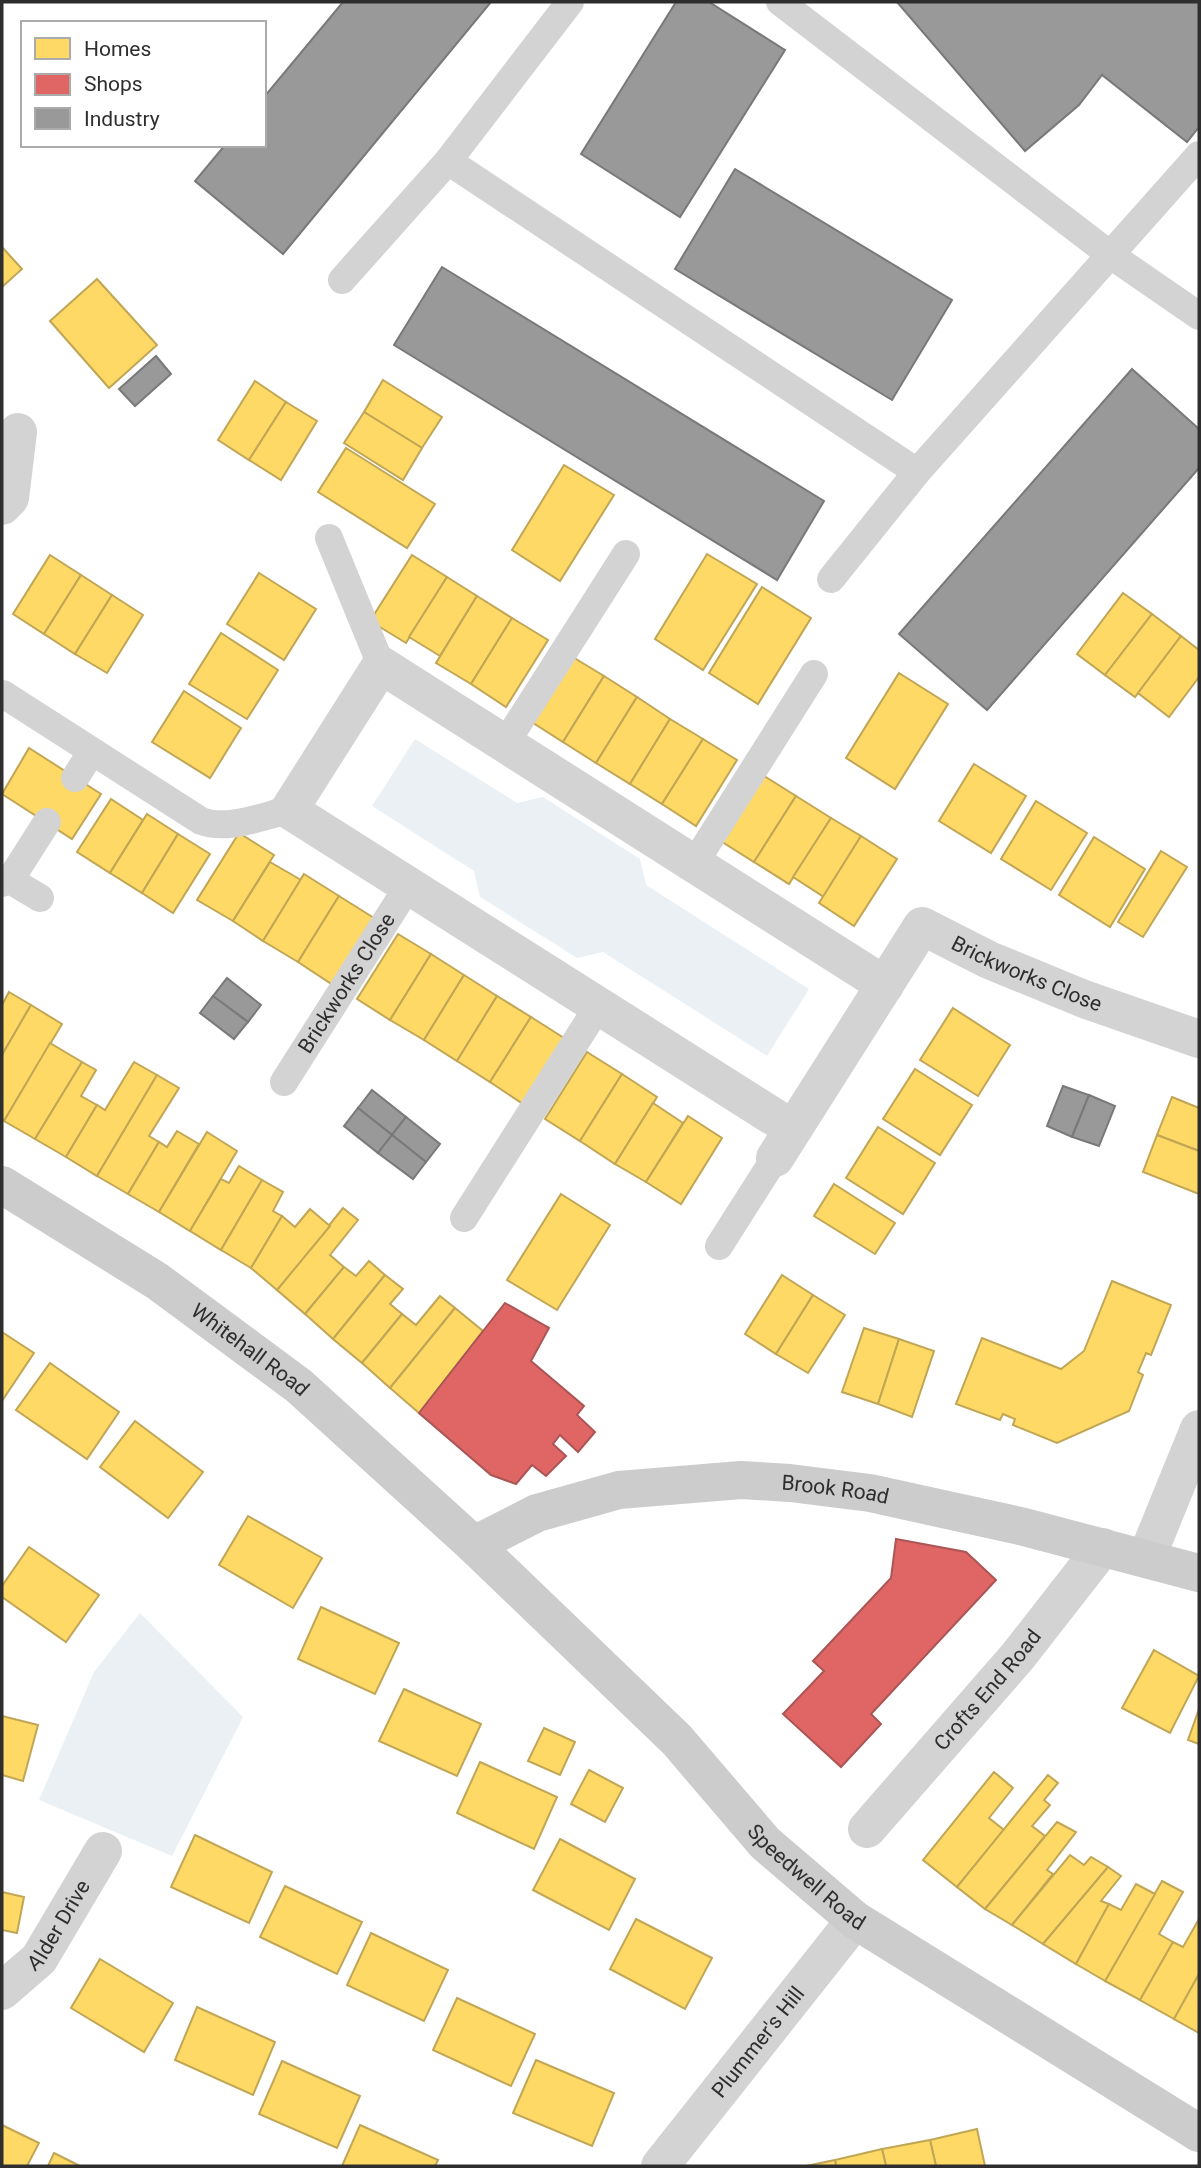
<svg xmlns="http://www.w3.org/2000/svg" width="1201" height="2168" font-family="Roboto,sans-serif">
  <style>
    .green { fill: #ebf0f5 }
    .homes { fill: #ffd966; stroke: #c0a655; stroke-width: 2 }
    .shops { fill: #e06666; stroke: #ab5555; stroke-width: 2 }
    .industry { fill: #999; stroke: #797979; stroke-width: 2 }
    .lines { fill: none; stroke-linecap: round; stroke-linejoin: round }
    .lane { stroke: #d3d3d3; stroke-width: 28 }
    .street { stroke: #d3d3d3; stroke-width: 38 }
    .secondary { stroke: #ccc; stroke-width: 38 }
    .labels { text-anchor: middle; stroke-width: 7; stroke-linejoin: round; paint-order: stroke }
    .street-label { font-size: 21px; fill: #2e2e2e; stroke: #fff }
  </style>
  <rect width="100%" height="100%" fill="#fff"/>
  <g class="green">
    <polygon points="415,739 517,803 543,797 640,859 646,885 809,989 767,1056 603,952 577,958 480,897 474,871 372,806"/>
    <polygon points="140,1613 243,1717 172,1856 39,1800 94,1672"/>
  </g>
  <g class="homes">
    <polygon points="2,247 22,269 2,287"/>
    <polygon points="97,279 157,345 109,388 50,321"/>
    <polygon points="383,380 442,417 422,448 364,412"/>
    <polygon points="255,381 286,402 249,460 218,440"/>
    <polygon points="286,402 317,421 281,480 249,460"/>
    <polygon points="364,412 422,448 403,480 344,443"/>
    <polygon points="346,448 435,504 407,548 318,492"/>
    <polygon points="564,465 614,495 560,581 512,550"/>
    <polygon points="707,554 757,584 703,670 655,639"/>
    <polygon points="50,555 81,575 44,634 13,614"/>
    <polygon points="412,555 447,577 406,643 370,621"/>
    <polygon points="259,573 316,609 284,660 227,624"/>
    <polygon points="81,575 112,595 75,654 44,634"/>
    <polygon points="447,577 477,596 440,656 409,637"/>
    <polygon points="762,587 811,618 758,704 709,673"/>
    <polygon points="1123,593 1152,614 1105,675 1077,654"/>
    <polygon points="112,595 143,615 107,673 75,654"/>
    <polygon points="477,596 512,618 471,684 436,663"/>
    <polygon points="1152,614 1181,636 1135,697 1105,675"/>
    <polygon points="512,618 548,640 506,707 471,684"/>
    <polygon points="221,633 278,670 247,719 189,684"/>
    <polygon points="1181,636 1199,650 1199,677 1169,717 1138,693"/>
    <polygon points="571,656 604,676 563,742 530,721"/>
    <polygon points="899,673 948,704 895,789 846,758"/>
    <polygon points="604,676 637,697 596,763 563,742"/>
    <polygon points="184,691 241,728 210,778 152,742"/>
    <polygon points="637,697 670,719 630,784 596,763"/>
    <polygon points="670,719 703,739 662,804 630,784"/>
    <polygon points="703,739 737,760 696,826 662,804"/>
    <polygon points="29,748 101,794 72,839 2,794"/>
    <polygon points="974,764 1026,796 991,853 939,821"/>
    <polygon points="761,774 796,796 754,862 719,840"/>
    <polygon points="796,796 831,818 789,884 754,862"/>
    <polygon points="111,799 143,820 110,873 77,852"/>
    <polygon points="1036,801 1087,833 1051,890 1001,859"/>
    <polygon points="147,814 178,834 142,893 110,873"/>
    <polygon points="831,818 861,836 824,897 793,877"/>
    <polygon points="239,833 274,855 233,921 197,900"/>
    <polygon points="178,834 210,854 173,913 142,893"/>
    <polygon points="861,836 897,859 854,926 819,903"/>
    <polygon points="1094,837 1145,869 1110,927 1059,895"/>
    <polygon points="1161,851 1187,867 1143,937 1118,922"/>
    <polygon points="270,862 301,880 263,941 233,921"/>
    <polygon points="304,874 339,896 298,962 263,941"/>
    <polygon points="339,896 374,918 333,985 298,962"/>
    <polygon points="398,934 431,954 390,1020 357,999"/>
    <polygon points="431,954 464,975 424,1040 390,1020"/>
    <polygon points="464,975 497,996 457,1061 424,1040"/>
    <polygon points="9,992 31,1005 2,1055 2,1005"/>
    <polygon points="497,996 531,1017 490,1082 457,1061"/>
    <polygon points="31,1005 62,1024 4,1121 2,1119 2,1055"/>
    <polygon points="953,1008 1010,1045 978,1096 920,1060"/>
    <polygon points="531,1017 564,1038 523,1104 490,1082"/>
    <polygon points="50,1043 82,1062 35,1139 4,1121"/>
    <polygon points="587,1052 622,1074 580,1141 545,1119"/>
    <polygon points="82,1062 96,1070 81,1096 97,1105 66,1157 35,1139"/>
    <polygon points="134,1062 157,1075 97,1176 66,1157 97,1105 105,1110"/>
    <polygon points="915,1069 972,1105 940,1155 883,1119"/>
    <polygon points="622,1074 657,1097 615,1164 580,1141"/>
    <polygon points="157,1075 179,1088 149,1136 159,1142 128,1194 97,1176"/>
    <polygon points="1172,1097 1199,1108 1199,1151 1157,1135"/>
    <polygon points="653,1103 683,1123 646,1182 615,1164"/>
    <polygon points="688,1116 722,1138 681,1204 646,1182"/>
    <polygon points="878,1127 935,1163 903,1214 846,1178"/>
    <polygon points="177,1131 199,1144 159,1212 128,1194 159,1142 167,1147"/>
    <polygon points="207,1132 237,1151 190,1231 159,1212"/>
    <polygon points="1157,1135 1199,1151 1199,1194 1143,1172"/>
    <polygon points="239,1166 262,1180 221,1250 190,1231 221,1179 229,1183"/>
    <polygon points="262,1180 283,1192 273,1211 282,1216 251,1268 221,1250"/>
    <polygon points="834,1184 895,1223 875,1254 814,1216"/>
    <polygon points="561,1194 610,1225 557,1310 507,1280"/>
    <polygon points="343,1208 358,1220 330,1255 344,1267 305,1314 277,1290"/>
    <polygon points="310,1209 330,1226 277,1290 251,1268 282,1216 295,1227"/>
    <polygon points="369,1261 385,1275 333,1339 305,1314 344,1267 356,1276"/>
    <polygon points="385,1275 403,1289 390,1304 402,1314 362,1363 333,1339"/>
    <polygon points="782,1275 813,1295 776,1354 745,1334"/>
    <polygon points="1112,1281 1171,1305 1151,1355 1146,1353 1138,1372 1143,1375 1129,1411 1057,1443 1013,1425 1015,1419 1003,1414 1000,1420 956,1404 982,1338 1061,1369 1084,1351"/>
    <polygon points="813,1295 845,1315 808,1373 776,1354"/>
    <polygon points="440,1296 455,1308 390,1388 362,1363 402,1314 416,1325"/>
    <polygon points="455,1308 483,1331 419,1413 390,1388"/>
    <polygon points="864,1328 899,1339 878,1404 842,1392"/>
    <polygon points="2,1332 34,1353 2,1401"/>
    <polygon points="899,1339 934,1351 912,1417 878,1404"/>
    <polygon points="50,1363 119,1412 87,1459 16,1410"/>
    <polygon points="135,1421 203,1472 168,1518 100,1467"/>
    <polygon points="248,1516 322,1558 293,1608 219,1565"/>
    <polygon points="29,1547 99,1595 66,1642 2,1597 2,1586"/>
    <polygon points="321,1607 399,1643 375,1694 298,1659"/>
    <polygon points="1154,1650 1199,1676 1170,1733 1122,1708"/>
    <polygon points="404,1689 481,1724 457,1776 379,1741"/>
    <polygon points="1199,1709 1199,1744 1188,1740"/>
    <polygon points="2,1716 38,1725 23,1781 2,1775"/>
    <polygon points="544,1728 575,1742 560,1775 528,1761"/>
    <polygon points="480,1762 557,1797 534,1849 457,1813"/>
    <polygon points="589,1770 623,1788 605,1822 571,1804"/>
    <polygon points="994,1772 1013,1788 989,1818 1004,1830 957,1887 923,1860"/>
    <polygon points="1048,1775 1058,1783 1044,1800 1050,1805 1032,1826 1045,1836 985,1909 957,1887"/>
    <polygon points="1057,1822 1076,1832 1047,1870 1053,1874 1012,1925 985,1909"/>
    <polygon points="195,1835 272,1872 249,1923 171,1887"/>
    <polygon points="560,1839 635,1879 609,1930 533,1890"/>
    <polygon points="1070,1855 1084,1865 1091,1857 1108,1867 1043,1944 1012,1925"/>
    <polygon points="1108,1867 1121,1876 1101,1901 1109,1904 1076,1964 1043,1944"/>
    <polygon points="1162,1881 1183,1892 1159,1934 1173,1942 1140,2000 1105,1981"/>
    <polygon points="1136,1884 1155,1894 1105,1981 1076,1964 1109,1904 1121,1910"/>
    <polygon points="285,1886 362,1922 337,1974 260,1937"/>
    <polygon points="2,1892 24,1897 17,1933 2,1930"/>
    <polygon points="636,1919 712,1958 685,2009 610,1969"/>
    <polygon points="1199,1919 1199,1974 1174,2019 1140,2000 1173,1942 1183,1947"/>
    <polygon points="371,1933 448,1970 424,2021 347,1985"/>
    <polygon points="100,1959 173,2003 144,2052 71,2008"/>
    <polygon points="1199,1974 1199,2033 1174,2019"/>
    <polygon points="457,1998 535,2034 511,2086 433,2050"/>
    <polygon points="197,2007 275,2042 253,2095 175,2060"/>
    <polygon points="536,2060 614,2093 592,2146 513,2113"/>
    <polygon points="282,2061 360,2096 337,2148 259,2114"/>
    <polygon points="2,2125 39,2143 27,2166 2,2166"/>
    <polygon points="360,2125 438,2160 435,2166 342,2166"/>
    <polygon points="977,2129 985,2166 936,2166 930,2140"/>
    <polygon points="930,2140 936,2166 886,2166 882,2149"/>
    <polygon points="882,2149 886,2166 836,2166 835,2160"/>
    <polygon points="54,2153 80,2166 48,2166"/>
    <polygon points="835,2160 836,2166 806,2166"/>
  </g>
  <g class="shops">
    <polygon points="505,1303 549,1328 531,1361 584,1406 577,1415 595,1432 578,1452 560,1435 553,1444 566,1456 546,1476 532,1465 516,1484 491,1475 419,1413"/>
    <polygon points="896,1539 966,1552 996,1580 871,1714 881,1724 841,1767 783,1714 824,1671 813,1661 891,1578"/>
  </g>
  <g class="industry">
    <polygon points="343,2 491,2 283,254 195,181 225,145 264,145 264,97"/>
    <polygon points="676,2 709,2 785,50 680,217 581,154"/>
    <polygon points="897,2 1199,2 1199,127 1187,142 1102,75 1079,105 1025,151"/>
    <polygon points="735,169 952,300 892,400 675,269"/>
    <polygon points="442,267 824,501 777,580 394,345"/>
    <polygon points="156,356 171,374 135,406 119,389"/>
    <polygon points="1132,369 1199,429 1199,468 987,710 899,634"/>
    <polygon points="227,978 261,1005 248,1022 213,996"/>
    <polygon points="213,996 248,1022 234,1039 200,1013"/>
    <polygon points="1063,1086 1089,1095 1072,1137 1047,1126"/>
    <polygon points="372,1090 406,1117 392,1135 358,1108"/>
    <polygon points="1089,1095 1115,1106 1099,1146 1072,1137"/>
    <polygon points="358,1108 392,1135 378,1153 344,1126"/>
    <polygon points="406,1117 440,1144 426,1162 392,1135"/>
    <polygon points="392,1135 426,1162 413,1179 378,1153"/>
  </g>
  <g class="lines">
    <g class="lane">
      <polyline points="780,2 1112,256 1199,316"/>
      <polyline points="448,161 917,472"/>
      <polyline points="342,280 448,161 570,2"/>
      <polyline points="329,538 381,665"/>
      <polyline points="831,579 917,472 1199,155"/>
      <path d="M 3,694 L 201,821 C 227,831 263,816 289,810"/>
      <polyline points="505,744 626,554"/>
      <polyline points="75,778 92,751"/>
      <polyline points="694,864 814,674"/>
      <polyline points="10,880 40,898"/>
      <polyline points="2,883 10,880 47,822"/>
      <path id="s1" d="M 284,1082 L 409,885"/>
      <polyline points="464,1218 599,1005"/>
      <polyline points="719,1246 775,1158"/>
    </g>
    <g class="street">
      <polyline points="2,506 10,498 18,432"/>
      <polyline points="793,1129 289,810 381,665 885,985"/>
      <path id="s2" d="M 775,1158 L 922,926 L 989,960 L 1084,999 L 1199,1039"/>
      <polyline points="1146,1559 1199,1429"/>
      <path id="s3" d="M 867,1829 L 1018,1656 L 1103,1547"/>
      <path id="s4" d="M 2,1991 L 39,1959 L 103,1851"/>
      <path id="s5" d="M 660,2166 L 855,1920"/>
    </g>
    <g class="secondary">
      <path id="s6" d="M 2,1185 L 157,1281 L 299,1386 L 474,1545 L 677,1740 L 765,1843 L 855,1920 L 1199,2133"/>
      <path id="s7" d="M 474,1545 L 537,1513 L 619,1490 L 741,1480 L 790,1483 L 870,1493 L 1020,1526 L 1199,1573"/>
    </g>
  </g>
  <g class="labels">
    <g class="street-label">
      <text dy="7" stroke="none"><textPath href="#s2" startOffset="390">Brickworks Close</textPath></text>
      <text dy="7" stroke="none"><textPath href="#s1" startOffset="117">Brickworks Close</textPath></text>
      <text dy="7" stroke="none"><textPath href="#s6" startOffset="298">Whitehall Road</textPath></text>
      <text dy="7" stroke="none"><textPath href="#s7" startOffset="373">Brook Road</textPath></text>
      <text dy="7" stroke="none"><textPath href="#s3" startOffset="184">Crofts End Road</textPath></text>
      <text dy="7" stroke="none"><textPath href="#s6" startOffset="1066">Speedwell Road</textPath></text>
      <text dy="7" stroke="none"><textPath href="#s4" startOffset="88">Alder Drive</textPath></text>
      <text dy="7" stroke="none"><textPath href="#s5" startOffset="158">Plummer's Hill</textPath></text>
    </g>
  </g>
  <rect width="1201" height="2168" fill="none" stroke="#2e2e2e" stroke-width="7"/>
  <rect x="21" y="21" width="245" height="126" fill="#ffffff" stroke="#ababab" stroke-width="2"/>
  <rect x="35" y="38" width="35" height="21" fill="#ffd966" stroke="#ababab" stroke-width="2"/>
  <text x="84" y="56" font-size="21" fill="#2e2e2e">Homes</text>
  <rect x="35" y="74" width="35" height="21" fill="#e06666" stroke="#ababab" stroke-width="2"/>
  <text x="84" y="91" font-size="21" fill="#2e2e2e">Shops</text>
  <rect x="35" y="108" width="35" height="21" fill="#999999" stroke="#ababab" stroke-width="2"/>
  <text x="84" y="126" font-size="21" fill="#2e2e2e">Industry</text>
</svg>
